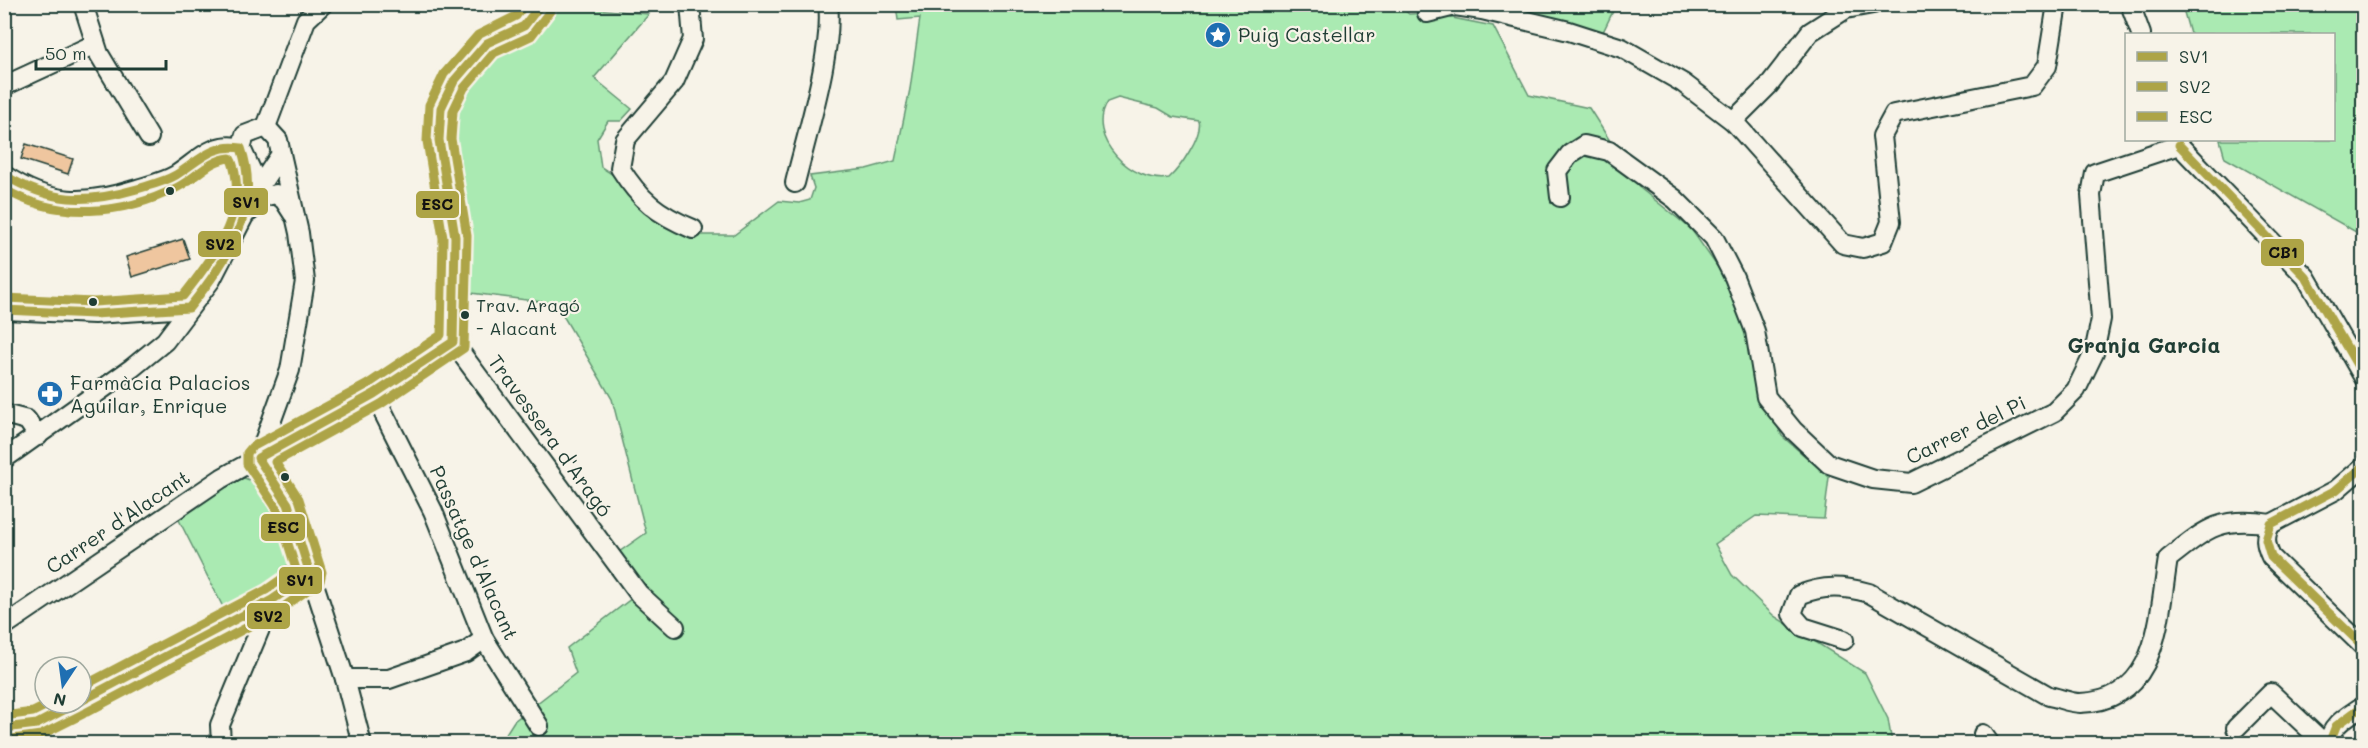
<svg xmlns="http://www.w3.org/2000/svg" width="2368" height="748" font-family="Mali,sans-serif">
  <style>
    .green { fill: #aaeab2; stroke: #649473; stroke-width: 1.5; fill-rule: evenodd }
    .building { fill: #efc69f; stroke: #1f3d34; stroke-width: 1.5 }
    .lines { fill: none; stroke-linecap: round; stroke-linejoin: round }
    .street-casing { stroke: #1f3d34; stroke-width: 22 }
    .street { stroke: #f7f3e8; stroke-width: 18 }
    .bus-1-casing { stroke: #f7f3e8; stroke-width: 14 }
    .bus-2-casing { stroke: #f7f3e8; stroke-width: 14 }
    .bus-3-casing { stroke: #f7f3e8; stroke-width: 14 }
    .bus-4-casing { stroke: #f7f3e8; stroke-width: 14 }
    .bus-1 { stroke: #ada446; stroke-width: 9 }
    .bus-2 { stroke: #ada446; stroke-width: 9 }
    .bus-3 { stroke: #ada446; stroke-width: 9 }
    .bus-4 { stroke: #ada446; stroke-width: 9 }
    .bus-dot { fill: #1f3d34; stroke: #f7f3e8; stroke-width: 2 }
    .labels { text-anchor: middle; stroke-width: 4.5; stroke-linejoin: round; paint-order: stroke }
    .bus-label { font-size: 18px; fill: #1f3d34; stroke: #f7f3e8; text-anchor: start }
    .poi-label { font-size: 20px; fill: #1f3d34; stroke: #f7f3e8; text-anchor: start }
    .street-label { font-size: 20px; fill: #1f3d34; stroke: #f7f3e8 }
    .neighbourhood-label { font-size: 21px; font-weight: bold; fill: #1f3d34; stroke: #f7f3e8 }
    .line-badge { stroke: #f7f3e8; stroke-width: 2 }
    .pale-badge-label { font-size: 16px; text-anchor: middle; font-weight: bold; fill: #111 }
  </style>
  <rect width="100%" height="100%" fill="#f7f3e8"/>
  <filter id="ink" filterUnits="userSpaceOnUse"><feTurbulence type="fractalNoise" baseFrequency=".0167" numOctaves="2"/><feDisplacementMap in="SourceGraphic" scale="12" xChannelSelector="R" yChannelSelector="G"/><feConvolveMatrix kernelMatrix="1 2 1 2 8 2 1 2 1" color-interpolation-filters="sRGB"/></filter>
  <g filter="url(#ink)">
    <g class="green">
      <path d="M 1397,4 L 1409,14 L 1427,13 L 1493,26 L 1529,95 L 1589,108 L 1640,188 L 1691,229 L 1719,269 L 1742,318 L 1759,385 L 1782,436 L 1829,477 L 1824,519 L 1756,516 L 1715,544 L 1732,575 L 1774,616 L 1865,673 L 1888,719 L 1892,743 L 500,743 L 514,721 L 576,673 L 567,648 L 645,588 L 619,552 L 646,533 L 612,399 L 561,312 L 550,303 L 463,292 L 463,244 L 450,132 L 460,94 L 482,65 L 537,29 L 556,5 L 649,14 L 594,78 L 632,109 L 621,121 L 608,121 L 597,139 L 601,167 L 615,176 L 646,214 L 692,235 L 734,235 L 779,201 L 799,203 L 810,200 L 814,188 L 810,176 L 866,169 L 895,161 L 910,89 L 920,18 L 898,20 L 896,5 ZM 1118,98 L 1158,108 L 1173,117 L 1199,121 C 1203,135 1180,168 1169,178 C 1133,185 1084,137 1107,102 Z"/>
      <polygon points="1512,4 1616,5 1602,34 1511,8"/>
      <polygon points="2182,5 2363,5 2363,236 2225,158 2220,140 2334,140 2334,34 2190,34"/>
      <path d="M 244,478 C 271,485 285,525 296,548 L 281,578 L 224,609 L 178,518 L 230,483 Z"/>
    </g>
    <g class="building">
      <polygon points="26,144 73,159 68,174 21,159"/>
      <polygon points="183,239 190,259 132,277 126,257"/>
    </g>
    <g class="lines">
      <g class="street-casing">
        <g id="street">
          <polyline points="83,4 99,54 149,137"/>
          <polyline points="541,4 524,26 487,43 454,81 441,108 439,140 455,237 453,342 639,594 675,627"/>
          <path d="M 690,4 L 693,39 L 674,82 L 625,140 L 620,168 C 640,200 657,214 693,229"/>
          <polyline points="2130,4 2141,34"/>
          <polyline points="1427,13 1455,6 1482,10 1569,31 1622,48 1683,83 1733,121 1843,244 1863,248 1883,242 1891,222 1882,136 1894,114 2032,86 2047,66 2057,4"/>
          <polyline points="4,86 95,44"/>
          <polyline points="1733,121 1769,85 1810,32 1846,9 1873,4"/>
          <polygon points="266,127 278,140 281,154 259,187 241,148 245,135"/>
          <polyline points="266,127 306,20 323,4"/>
          <polyline points="2177,140 2179,145 2306,277 2364,378"/>
          <path d="M 4,175 C 50,206 86,205 137,189 C 150,185 164,182 176,175 C 197,162 213,140 241,148"/>
          <path d="M 795,183 C 806,137 834,48 828,4"/>
          <polyline points="1560,197 1557,171 1570,154 1584,145 1609,151 1675,199 1714,238 1734,277 1755,331 1766,397 1793,430 1829,464 1873,479 1911,483 2054,412 2076,390 2094,353 2101,319 2091,195 2095,173 2179,145"/>
          <polyline points="250,211 262,197 276,194 284,200 293,214"/>
          <polyline points="4,310 94,314 189,308"/>
          <polyline points="374,394 433,511 484,639 539,726"/>
          <polyline points="4,414 27,420 38,436"/>
          <polyline points="258,458 290,370 305,281 299,233 281,154"/>
          <polyline points="258,458 288,504 345,679 362,744"/>
          <polyline points="4,459 132,368 165,341 211,280 259,187"/>
          <path d="M 2364,466 L 2336,490 L 2271,524 C 2264,536 2265,544 2271,557 L 2364,647"/>
          <polyline points="4,626 222,478 374,394 453,342"/>
          <path d="M 1844,640 L 1803,627 L 1792,614 L 1799,595 C 1824,585 1843,586 1869,593 L 2049,696 C 2059,698 2071,703 2080,703 C 2160,701 2158,617 2168,559 C 2207,528 2220,516 2271,524"/>
          <polyline points="345,679 389,679 466,652 484,639"/>
          <polyline points="81,701 272,600 310,574"/>
          <polyline points="4,728 37,724 77,703"/>
          <polyline points="2236,728 2271,693 2325,744"/>
          <polyline points="1983,734 1990,744"/>
          <polyline points="12,744 35,725"/>
          <polyline points="221,744 220,725 272,600"/>
          <path d="M 2329,744 C 2329,725 2350,715 2364,705"/>
        </g>
      </g>
      <use href="#street" class="street"/>
      <g class="bus-1-casing">
        <g id="bus-1">
          <path d="M 4,175 C 51,203 85,204 137,189 C 150,185 164,182 176,175 C 198,162 212,143 241,148 C 263,210 226,261 189,308 L 94,314 L 4,310"/>
          <polyline points="81,701 272,600 310,574 288,504 258,458 374,394 453,342 455,237 439,140 441,108 454,81 487,43 524,26 541,4"/>
          <polyline points="4,728 37,724 77,703"/>
        </g>
      </g>
      <g class="bus-2-casing">
        <g id="bus-2">
          <path d="M 4,189 C 57,221 124,215 178,187 C 196,178 209,160 230,158 C 234,164 235,172 236,180 C 240,224 209,263 183,296 L 94,302 L 5,298"/>
          <polyline points="87,712 278,611 320,581 322,572 299,499 275,462 381,404 464,348 467,236 451,139 453,111 464,88 494,53 531,36 550,11"/>
          <polyline points="5,740 41,735 83,714"/>
        </g>
      </g>
      <g class="bus-3-casing">
        <g id="bus-3">
          <polyline points="81,687 266,590 296,569 277,509 247,464 247,453 252,447 368,384 441,335 443,238 427,141 429,105 444,74 478,35 516,16 525,4"/>
          <polyline points="4,716 33,712 51,703"/>
        </g>
      </g>
      <g class="bus-4-casing">
        <g id="bus-4">
          <polyline points="2179,145 2306,277 2364,377"/>
          <polyline points="2364,466 2336,490 2271,524 2266,540 2271,557 2364,647"/>
          <polyline points="2329,744 2336,726 2364,705"/>
        </g>
      </g>
      <use href="#bus-1" class="bus-1"/>
      <use href="#bus-2" class="bus-2"/>
      <use href="#bus-3" class="bus-3"/>
      <use href="#bus-4" class="bus-4"/>
    </g>
  </g>
  <defs>
    <g id="sight-disc" transform="scale(1.35)"><circle r="9.5" fill="#1f6fb2" stroke="#f7f3e8"/><path d="M0-6L1.8-2.2L6-1.7L2.9 1.2L3.7 5.4L0 3.3L-3.7 5.4L-2.9 1.2L-6-1.7L-1.8-2.2Z" fill="#fff"/></g>
    <g id="pharmacy-disc" transform="scale(1.35)"><circle r="9.5" fill="#1f6fb2" stroke="#f7f3e8"/><path d="M-2-6h4v4h4v4h-4v4h-4v-4h-4v-4h4Z" fill="#fff"/></g>
  </defs>
  <g fill-rule="evenodd">
    <use href="#sight-disc" x="1218" y="35"/>
    <use href="#pharmacy-disc" x="50" y="394"/>
  </g>
  <g class="bus-dot">
    <circle cx="170" cy="191" r="5"/>
    <circle cx="93" cy="302" r="5"/>
    <circle cx="465" cy="315" r="5"/>
    <circle cx="285" cy="477" r="5"/>
  </g>
  <g class="labels">
    <g class="bus-label">
      <text x="476" y="312">Trav. Aragó<tspan x="476" dy="23">- Alacant</tspan></text>
    </g>
    <g class="poi-label">
      <text x="1238" y="42">Puig Castellar</text>
      <text x="70" y="390">Farmàcia Palacios<tspan x="70" dy="23">Aguilar, Enrique</tspan></text>
    </g>
    <g class="street-label">
      <text transform="translate(1966 430) rotate(-26)" y="7">Carrer del Pi</text>
      <text transform="translate(550 436) rotate(54)" y="7">Travessera d'Aragó</text>
      <text transform="translate(118 522) rotate(-34)" y="7">Carrer d'Alacant</text>
      <text transform="translate(474 553) rotate(66)" y="7">Passatge d'Alacant</text>
    </g>
    <g class="neighbourhood-label">
      <text x="2144" y="353">Granja Garcia</text>
    </g>
  </g>
  <g class="line-badge">
    <rect x="223" y="187" width="46" height="29" rx="6" fill="#ada446"/>
    <rect x="415" y="190" width="45" height="29" rx="6" fill="#ada446"/>
    <rect x="197" y="230" width="45" height="28" rx="6" fill="#ada446"/>
    <rect x="2260" y="238" width="45" height="29" rx="6" fill="#ada446"/>
    <rect x="260" y="513" width="46" height="29" rx="6" fill="#ada446"/>
    <rect x="278" y="566" width="45" height="29" rx="6" fill="#ada446"/>
    <rect x="246" y="602" width="45" height="28" rx="6" fill="#ada446"/>
  </g>
  <g class="pale-badge-label">
    <text x="246" y="208">SV1</text>
    <text x="437" y="210">ESC</text>
    <text x="220" y="250">SV2</text>
    <text x="2283" y="258">CB1</text>
    <text x="283" y="533">ESC</text>
    <text x="300" y="586">SV1</text>
    <text x="268" y="622">SV2</text>
  </g>
  <rect width="2368" height="748" fill="none" stroke="#f7f3e8" stroke-width="24"/>
  <rect x="12" y="12" width="2344" height="724" fill="none" stroke="#1f3d34" stroke-width="2" filter="url(#ink)"/>
  <rect x="2125" y="33" width="210" height="108" fill="#f7f3e8" stroke="#a1aaa0" stroke-width="1.5"/>
  <rect x="2137" y="52" width="30" height="9" fill="#ada446" stroke="#a1aaa0" stroke-width="1.5"/>
  <text x="2179" y="63" font-size="18" fill="#1f3d34">SV1</text>
  <rect x="2137" y="82" width="30" height="9" fill="#ada446" stroke="#a1aaa0" stroke-width="1.5"/>
  <text x="2179" y="93" font-size="18" fill="#1f3d34">SV2</text>
  <rect x="2137" y="112" width="30" height="9" fill="#ada446" stroke="#a1aaa0" stroke-width="1.5"/>
  <text x="2179" y="123" font-size="18" fill="#1f3d34">ESC</text>
  <g transform="translate(63 685) rotate(193)"><circle r="28" fill="#f7f3e8" stroke="#a1aaa0" stroke-width="1.5"/>
  <path d="M0-4.5L10 22L0 15L-10 22Z" fill="#1f6fb2"/>
  <text y="-9" font-size="16" font-weight="bold" text-anchor="middle" fill="#1f3d34">N</text>
  </g>
  <path d="M36 60v9h130v-9" fill="none" stroke="#1f3d34" stroke-width="3"/>
  <text x="45" y="60" font-size="18" fill="#1f3d34" stroke="#f7f3e8" stroke-width="4.5" paint-order="stroke">50 m</text>
</svg>
